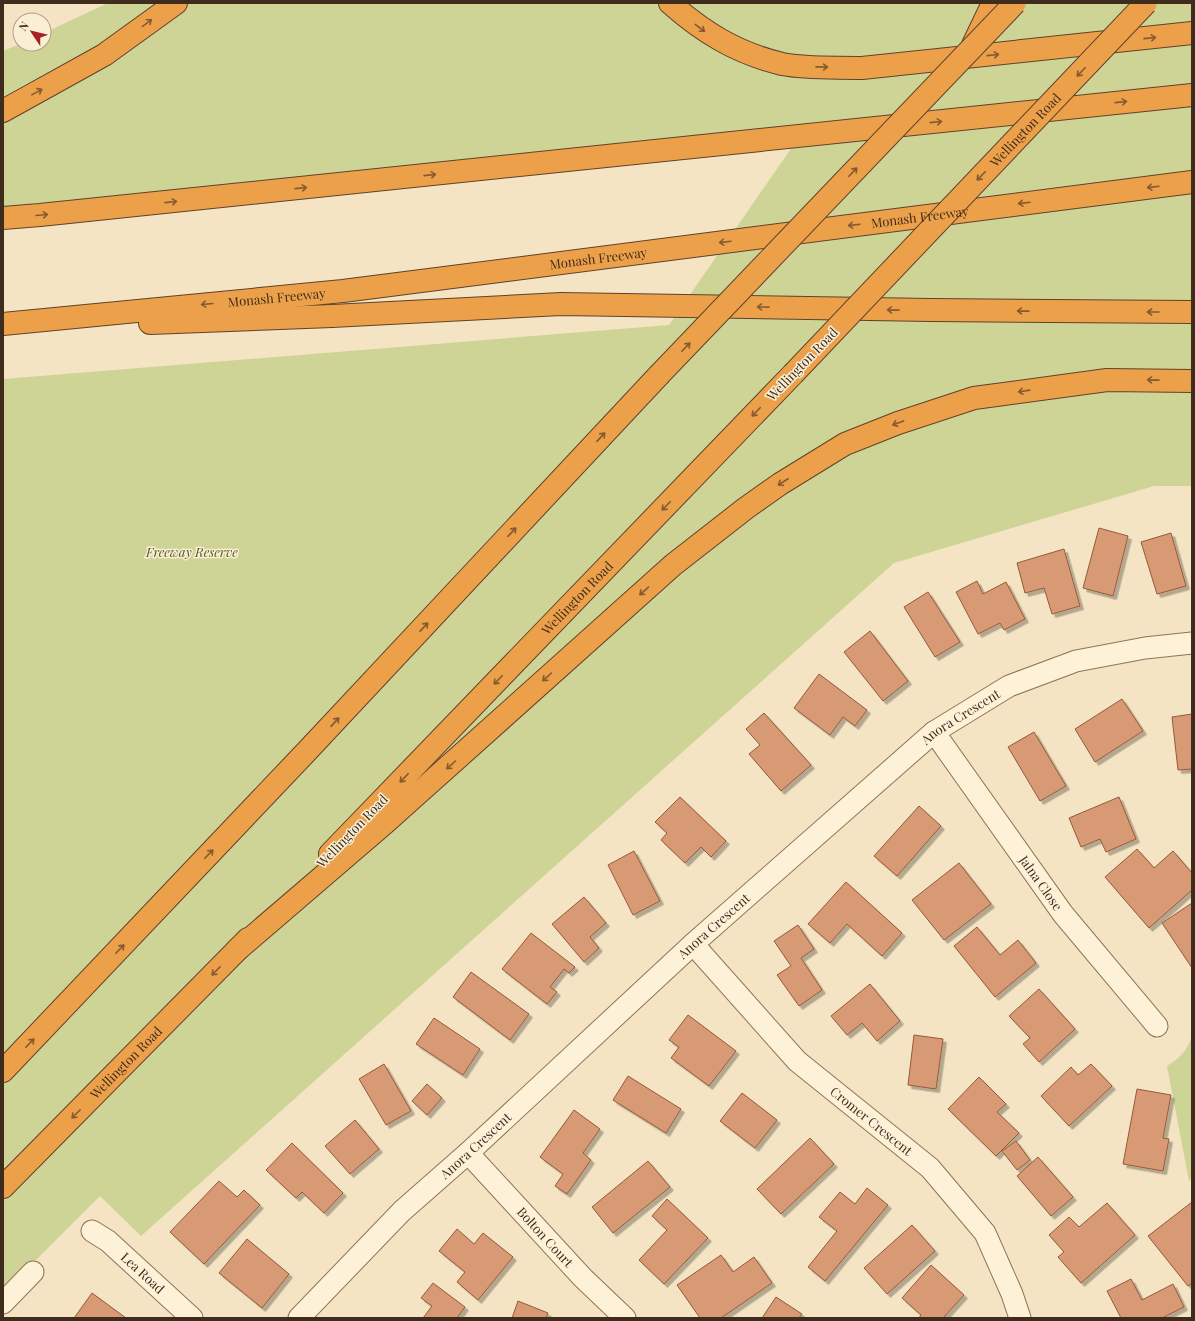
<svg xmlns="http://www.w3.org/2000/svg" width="1195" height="1321" font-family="'Playfair Display',serif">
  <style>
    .green { fill: #ced495 }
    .building { fill: #d79a74; stroke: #945a39; filter: url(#shadow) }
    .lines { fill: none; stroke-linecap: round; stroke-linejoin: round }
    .street-casing { stroke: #917457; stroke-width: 23 }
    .highway-casing { stroke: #5e422b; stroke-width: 24 }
    .street { stroke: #fdf1d8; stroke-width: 21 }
    .highway { stroke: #eda04a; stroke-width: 22 }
    .highway-bridge-casing { stroke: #5e422b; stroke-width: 24; stroke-linecap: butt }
    .highway-bridge { stroke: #eda04a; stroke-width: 22 }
    .oneway { stroke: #855a2f }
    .labels { text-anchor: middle; stroke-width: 3; stroke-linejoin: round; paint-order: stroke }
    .street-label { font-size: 13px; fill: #3f2c1d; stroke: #faeed4 }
    .park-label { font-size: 13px; font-style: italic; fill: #515e21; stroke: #faeed4 }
  </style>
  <defs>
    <filter id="shadow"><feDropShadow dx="3.5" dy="3.5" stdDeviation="0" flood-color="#0004"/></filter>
  </defs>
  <rect width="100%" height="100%" fill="#f4e4c3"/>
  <g class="green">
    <polygon points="108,3 1192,3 1192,486 1154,486 894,563 141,1236 100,1196 3,1293 3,379 669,325 799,137 3,218 3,51 20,44 44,44 44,33"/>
    <path d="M 1192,1036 L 1192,1177 L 1189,1181 L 1167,1066 C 1181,1057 1187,1051 1192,1036 Z"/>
  </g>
  <g class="building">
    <polygon points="1099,528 1128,536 1113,596 1083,588"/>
    <polygon points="1171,533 1186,586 1157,594 1141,542"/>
    <polygon points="1064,549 1080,606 1052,614 1044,588 1025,593 1017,563"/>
    <polygon points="977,581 983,594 1006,582 1025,619 1004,630 1000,623 978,634 956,592"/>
    <polygon points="928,592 960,642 935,657 904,607"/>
    <polygon points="870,631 908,681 883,701 844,652"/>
    <polygon points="819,674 867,710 855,726 843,717 830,735 794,708"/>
    <polygon points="1122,699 1143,731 1095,762 1075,729"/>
    <polygon points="764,713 811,765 781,791 749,754 760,745 746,729"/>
    <polygon points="1192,714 1192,769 1178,770 1172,717"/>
    <polygon points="1034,732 1066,786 1040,801 1008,747"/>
    <polygon points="680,797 726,841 711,857 701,847 685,863 661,840 667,833 655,822"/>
    <polygon points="1119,797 1136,839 1106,852 1100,839 1081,847 1069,818"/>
    <polygon points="919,806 941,826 897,876 874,856"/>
    <polygon points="1137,849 1154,868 1173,851 1192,873 1192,890 1149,928 1105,877"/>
    <polygon points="634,851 660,901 633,915 608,865"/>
    <polygon points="959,863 991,904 944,940 912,900"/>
    <polygon points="846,882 902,933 882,956 847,924 830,943 808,924"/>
    <polygon points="584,897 606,923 590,937 599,948 584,962 552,924"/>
    <polygon points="1192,903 1192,968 1162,923"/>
    <polygon points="798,925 814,949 801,958 822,990 799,1006 777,975 791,966 774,941"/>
    <polygon points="977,927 1000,955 1018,940 1036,963 995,997 954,946"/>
    <polygon points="531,933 575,967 569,973 564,969 550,987 557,992 547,1004 502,969"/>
    <polygon points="471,972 529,1014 510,1040 453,997"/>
    <polygon points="870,984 900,1021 877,1041 862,1023 847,1035 831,1016"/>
    <polygon points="1039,989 1075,1029 1039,1062 1023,1044 1030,1038 1009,1016"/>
    <polygon points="688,1015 736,1051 709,1086 671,1058 679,1047 669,1040"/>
    <polygon points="434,1018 480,1049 463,1075 416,1044"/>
    <polygon points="914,1035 943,1039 936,1089 908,1085"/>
    <polygon points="384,1064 411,1111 386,1125 359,1079"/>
    <polygon points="1091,1064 1112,1086 1069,1126 1041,1096 1071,1067 1078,1075"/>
    <polygon points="628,1076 681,1109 666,1133 613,1100"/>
    <polygon points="979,1077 1006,1104 997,1112 1019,1133 996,1156 948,1109"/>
    <polygon points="427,1084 442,1098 427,1115 412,1101"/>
    <polygon points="1137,1089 1171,1095 1163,1138 1169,1139 1163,1171 1123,1164"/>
    <polygon points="742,1093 777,1120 755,1148 720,1121"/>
    <polygon points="574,1110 600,1129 583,1153 591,1160 567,1194 555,1186 563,1174 540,1157"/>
    <polygon points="355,1120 379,1149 350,1174 325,1146"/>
    <polygon points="810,1138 834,1164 781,1214 757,1189"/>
    <polygon points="1016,1141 1030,1160 1017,1170 1002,1151"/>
    <polygon points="292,1143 343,1193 324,1213 302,1192 296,1198 266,1170"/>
    <polygon points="1038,1157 1073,1197 1051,1216 1017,1176"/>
    <polygon points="648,1161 670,1187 613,1233 592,1207"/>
    <polygon points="219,1181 237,1197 244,1190 260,1205 204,1264 170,1232"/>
    <polygon points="867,1188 888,1205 825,1281 808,1267 837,1231 819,1217 840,1192 855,1204"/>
    <polygon points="667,1199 708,1238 664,1284 639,1260 667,1230 652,1216"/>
    <polygon points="1192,1202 1192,1283 1188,1286 1148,1236"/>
    <polygon points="1107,1203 1135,1235 1081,1283 1058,1257 1064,1252 1049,1235 1069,1217 1079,1227"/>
    <polygon points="912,1225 935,1251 887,1294 864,1268"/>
    <polygon points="457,1229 474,1244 483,1233 513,1257 478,1300 457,1282 465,1272 439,1251"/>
    <polygon points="247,1239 289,1274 262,1308 219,1273"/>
    <polygon points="721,1255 733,1272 754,1257 772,1283 721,1318 700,1318 677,1285"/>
    <polygon points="931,1265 964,1295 943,1318 919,1318 921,1315 902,1298"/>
    <polygon points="1131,1279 1142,1300 1173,1284 1184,1307 1162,1318 1121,1318 1107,1291"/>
    <polygon points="433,1283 465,1307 457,1318 423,1318 432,1306 421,1298"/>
    <polygon points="92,1293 126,1318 74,1318"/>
    <polygon points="776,1297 802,1314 799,1318 762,1318"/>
    <polygon points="518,1301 548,1313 546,1318 512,1318"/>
  </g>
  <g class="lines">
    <g class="street-casing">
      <g id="street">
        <path id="s1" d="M 934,732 L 1063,914 L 1157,1026"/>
        <path id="s2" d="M 693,944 L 797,1061 L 930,1168 L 985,1233 L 1012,1294 L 1020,1318"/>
        <path id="s3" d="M 468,1153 L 583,1278 L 625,1318"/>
        <path id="s4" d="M 92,1231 L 108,1241 L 192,1318"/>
        <polyline points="3,1303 33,1272"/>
        <path id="s5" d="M 299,1318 L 402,1211 L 468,1153 L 693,944 L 934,732 L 1009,686 L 1076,661 L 1145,648 L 1192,643"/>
      </g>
    </g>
    <g class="highway-casing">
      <g id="highway">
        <path d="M 670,3 C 704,33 737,53 782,64 C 808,69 836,67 862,68 L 1192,33"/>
        <polyline points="973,45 993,3"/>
        <polyline points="3,111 104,55 176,3"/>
        <polyline points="3,218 40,215 1192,95"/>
        <polyline points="150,323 332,316 561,304 931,310 1192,312"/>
        <path id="s6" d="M 3,324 L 343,291 L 1192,182"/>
        <path id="s7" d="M 330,854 L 793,374"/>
        <polyline points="237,950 385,823 673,565 746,508 780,484 845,444 898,423 974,398 1107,380 1192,381"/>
        <polyline points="3,1071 308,750 659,375"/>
        <path id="s8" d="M 3,1187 L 248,939"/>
      </g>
    </g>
    <use href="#street" class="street"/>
    <use href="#highway" class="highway"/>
    <g class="highway-bridge-casing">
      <g id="highway-bridge">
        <path id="s9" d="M 793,374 L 1146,3"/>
        <polyline points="659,375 1015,3"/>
      </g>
    </g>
    <use href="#highway-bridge" class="highway-bridge"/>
  </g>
  <defs><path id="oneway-shaft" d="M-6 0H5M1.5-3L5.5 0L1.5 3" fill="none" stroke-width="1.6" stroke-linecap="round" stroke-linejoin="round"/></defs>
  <g class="oneway">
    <use href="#oneway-shaft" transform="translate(147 23) rotate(-36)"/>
    <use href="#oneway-shaft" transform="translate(700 28) rotate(37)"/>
    <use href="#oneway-shaft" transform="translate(1150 38) rotate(-6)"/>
    <use href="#oneway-shaft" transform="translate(993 55) rotate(-6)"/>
    <use href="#oneway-shaft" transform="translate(822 67) rotate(1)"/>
    <use href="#oneway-shaft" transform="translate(1081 72) rotate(134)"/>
    <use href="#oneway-shaft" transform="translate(37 92) rotate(-29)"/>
    <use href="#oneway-shaft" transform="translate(1121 102) rotate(-6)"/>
    <use href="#oneway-shaft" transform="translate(936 122) rotate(-6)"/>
    <use href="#oneway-shaft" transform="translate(853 172) rotate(-46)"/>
    <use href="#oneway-shaft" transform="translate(430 175) rotate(-6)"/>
    <use href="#oneway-shaft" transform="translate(981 176) rotate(134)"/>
    <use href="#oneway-shaft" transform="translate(1153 187) rotate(173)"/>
    <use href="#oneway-shaft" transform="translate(301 188) rotate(-6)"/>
    <use href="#oneway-shaft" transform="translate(171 202) rotate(-6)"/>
    <use href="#oneway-shaft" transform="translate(1024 203) rotate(173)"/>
    <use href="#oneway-shaft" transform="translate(42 215) rotate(-5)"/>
    <use href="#oneway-shaft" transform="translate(854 225) rotate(173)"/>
    <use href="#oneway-shaft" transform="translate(725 242) rotate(173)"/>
    <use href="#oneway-shaft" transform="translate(207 304) rotate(175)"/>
    <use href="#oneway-shaft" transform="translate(763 307) rotate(-179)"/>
    <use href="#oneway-shaft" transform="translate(893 310) rotate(-179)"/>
    <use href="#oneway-shaft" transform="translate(1023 311) rotate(-179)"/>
    <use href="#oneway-shaft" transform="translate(1153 312) rotate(-180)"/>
    <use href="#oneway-shaft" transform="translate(686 347) rotate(-46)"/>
    <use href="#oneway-shaft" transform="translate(1153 380) rotate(-179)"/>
    <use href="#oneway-shaft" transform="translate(1024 391) rotate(172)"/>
    <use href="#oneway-shaft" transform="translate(756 412) rotate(134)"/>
    <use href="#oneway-shaft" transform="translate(898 423) rotate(160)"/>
    <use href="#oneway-shaft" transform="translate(601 437) rotate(-47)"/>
    <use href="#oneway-shaft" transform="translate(783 482) rotate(147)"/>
    <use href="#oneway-shaft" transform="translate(666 506) rotate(134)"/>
    <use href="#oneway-shaft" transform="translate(512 532) rotate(-47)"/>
    <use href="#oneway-shaft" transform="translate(644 591) rotate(139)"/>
    <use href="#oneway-shaft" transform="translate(424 627) rotate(-47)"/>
    <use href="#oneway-shaft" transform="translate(547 677) rotate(138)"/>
    <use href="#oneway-shaft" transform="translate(498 680) rotate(134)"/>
    <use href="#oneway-shaft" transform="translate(335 722) rotate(-47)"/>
    <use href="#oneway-shaft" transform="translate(451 765) rotate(138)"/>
    <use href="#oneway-shaft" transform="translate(404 778) rotate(134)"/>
    <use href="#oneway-shaft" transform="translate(209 854) rotate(-46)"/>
    <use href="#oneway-shaft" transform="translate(120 949) rotate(-46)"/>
    <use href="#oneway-shaft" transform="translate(216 971) rotate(135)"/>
    <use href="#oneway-shaft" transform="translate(30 1043) rotate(-46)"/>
    <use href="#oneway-shaft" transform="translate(76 1114) rotate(135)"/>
  </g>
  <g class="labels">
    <g class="street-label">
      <text dy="5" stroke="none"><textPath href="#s9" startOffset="337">Wellington Road</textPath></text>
      <text dy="5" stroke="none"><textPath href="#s6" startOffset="923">Monash Freeway</textPath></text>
      <text dy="5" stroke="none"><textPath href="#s6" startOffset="599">Monash Freeway</textPath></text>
      <text dy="5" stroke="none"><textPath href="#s6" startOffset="275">Monash Freeway</textPath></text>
      <text transform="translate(802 364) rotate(-46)" y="5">Wellington Road</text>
      <text dy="5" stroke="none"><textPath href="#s7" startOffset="356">Wellington Road</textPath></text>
      <text dy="5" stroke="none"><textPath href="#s5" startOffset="895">Anora Crescent</textPath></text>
      <text transform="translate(352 831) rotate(-46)" y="5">Wellington Road</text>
      <text dy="5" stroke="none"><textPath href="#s1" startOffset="185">Jalna Close</textPath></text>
      <text dy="5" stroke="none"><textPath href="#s5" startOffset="571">Anora Crescent</textPath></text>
      <text dy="5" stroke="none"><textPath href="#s8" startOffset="175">Wellington Road</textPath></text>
      <text dy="5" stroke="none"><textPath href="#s2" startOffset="252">Cromer Crescent</textPath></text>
      <text dy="5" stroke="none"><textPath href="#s5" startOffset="247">Anora Crescent</textPath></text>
      <text dy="5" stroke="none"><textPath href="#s3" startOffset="114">Bolton Court</textPath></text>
      <text dy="5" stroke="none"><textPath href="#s4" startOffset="66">Lea Road</textPath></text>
    </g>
    <g class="park-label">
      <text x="192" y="557">Freeway Reserve</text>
    </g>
  </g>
  <rect width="1195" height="1321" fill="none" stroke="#3f2c1d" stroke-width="8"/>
  <g transform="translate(32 32) rotate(305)"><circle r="19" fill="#faeed4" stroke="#afa08b"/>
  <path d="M0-3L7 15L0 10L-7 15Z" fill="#a81f24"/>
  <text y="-6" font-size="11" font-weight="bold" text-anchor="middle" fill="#3f2c1d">N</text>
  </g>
</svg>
